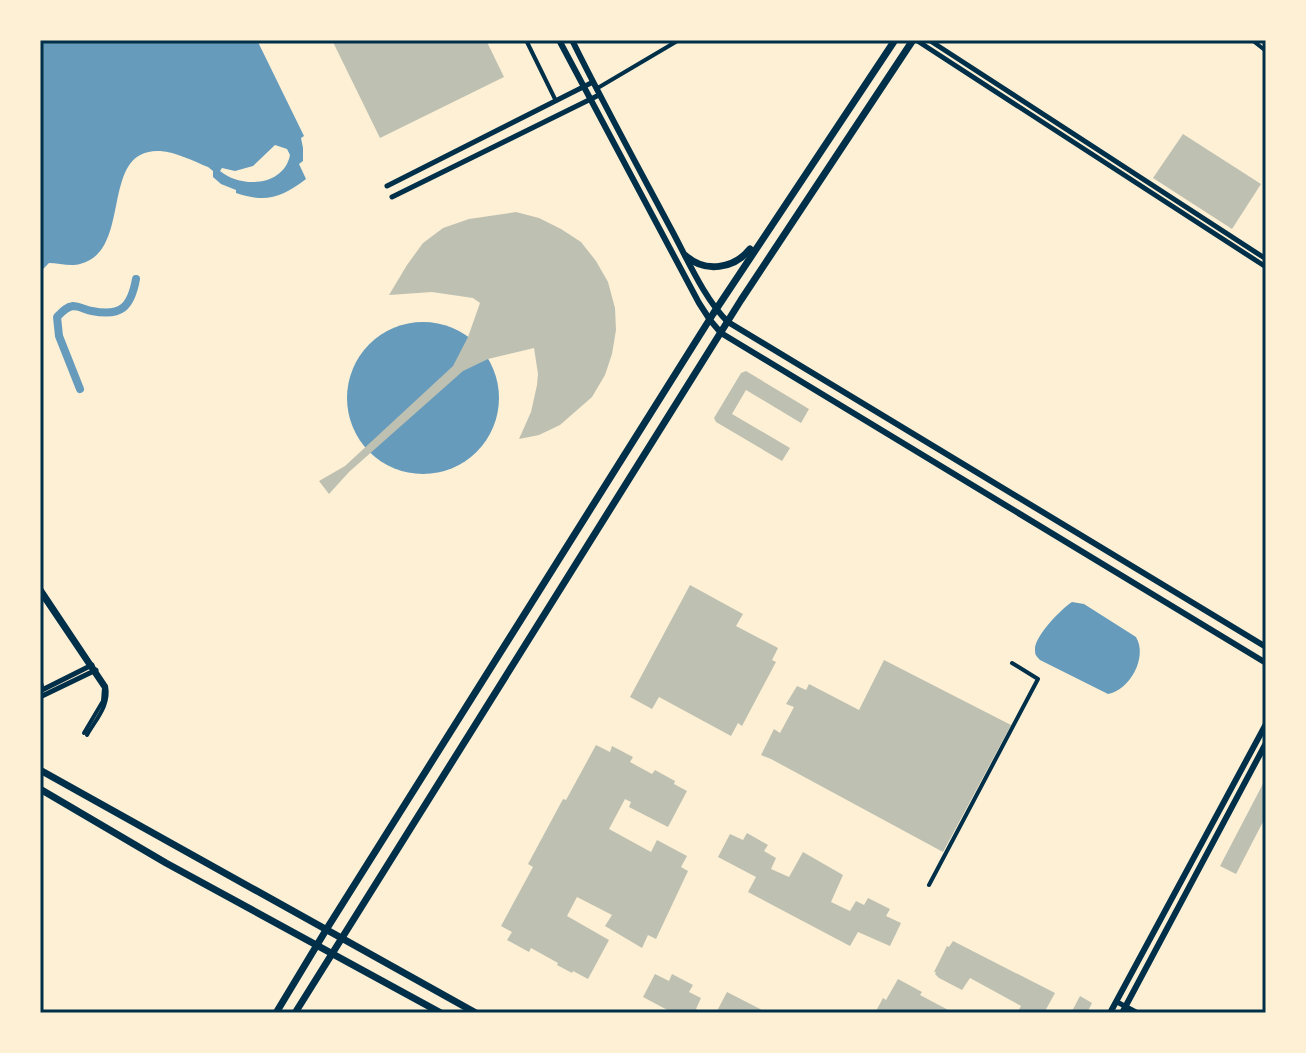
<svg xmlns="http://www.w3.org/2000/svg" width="1306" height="1053" font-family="Ubuntu,sans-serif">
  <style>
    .water { fill: #669bbc; fill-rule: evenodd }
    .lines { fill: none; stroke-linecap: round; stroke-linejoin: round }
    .canal { stroke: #669bbc; stroke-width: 8 }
    .building { fill: #bec0b2 }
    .service { stroke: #003049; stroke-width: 2 }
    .minor { stroke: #003049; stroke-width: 4 }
    .tertiary { stroke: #003049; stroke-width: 5 }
    .secondary { stroke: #003049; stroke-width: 6 }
    .primary { stroke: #003049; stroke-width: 7 }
    .neatline { fill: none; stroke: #003049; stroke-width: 3 }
  </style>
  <rect width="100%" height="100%" fill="#fdf0d5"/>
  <g class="water">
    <path d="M 40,40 L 257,40 L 304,136 L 301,138 L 303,148 L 303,161 L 299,164 L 306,179 C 281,198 266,203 236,193 L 236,190 L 221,184 L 213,177 L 213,171 L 208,167 C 193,161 176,152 160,151 C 98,148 134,251 80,264 C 71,267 58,263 49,263 L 40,272 ZM 275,145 L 287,149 L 290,155 C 284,186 242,189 220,171 L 222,168 L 235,171 L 253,166 Z"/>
    <circle cx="423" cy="398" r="76"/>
    <path d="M 1072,602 L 1084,604 L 1136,637 C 1148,657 1130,690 1108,694 L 1040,660 C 1036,655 1035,656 1035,649 C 1035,636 1061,609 1072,602 Z"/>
  </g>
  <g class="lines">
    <path class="canal" d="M 80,389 L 59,336 L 57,317 C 62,312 66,307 73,306 C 79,306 86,310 92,311 C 121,317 131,307 136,279"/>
  </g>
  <g class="building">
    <polygon points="332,40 486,40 504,77 380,138"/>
    <polygon points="1183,134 1261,184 1232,229 1153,178"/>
    <polygon points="516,212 539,218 561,229 581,242 596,261 608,282 615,308 616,330 612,354 605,375 592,397 560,425 539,435 519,439 531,412 537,385 538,374 534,348 488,359 463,371 349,472 329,494 319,481 345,466 453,366 468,337 480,303 473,298 432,292 389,295 407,265 423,243 443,228 469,219"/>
    <polygon points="746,371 809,409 801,423 746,390 732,414 790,448 782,461 716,422 714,418 741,373"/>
    <polygon points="690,585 743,614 736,626 778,648 772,660 776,662 742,726 738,723 731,736 659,697 652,709 630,697"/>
    <polygon points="884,660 1011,725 943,852 771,759 761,755 774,729 780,733 794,707 786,704 797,686 806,690 809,684 859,710"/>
    <polygon points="596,745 610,752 612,746 633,757 630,762 652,774 655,770 675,781 674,784 687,791 668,827 629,807 631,802 625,799 609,829 651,852 657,840 687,856 681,867 688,871 656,939 648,935 642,948 605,926 612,915 577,897 567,916 609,940 588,979 573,971 572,973 557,965 558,963 531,948 529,952 507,940 512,932 501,926 533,867 528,864 563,799 566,800"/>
    <polygon points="1266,778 1266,816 1236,874 1220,866"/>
    <polygon points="747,833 768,845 764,851 776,858 771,869 789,877 803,852 843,875 831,902 850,911 856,901 864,905 868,898 890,909 886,916 901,923 890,946 858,932 850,946 748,892 756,877 718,857 730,834 743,840"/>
    <polygon points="953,941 1055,993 1044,1013 1017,1013 1021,1006 970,978 962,990 939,978 935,974 936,972 934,972 947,946 949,947"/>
    <polygon points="655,974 669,981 672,974 693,985 689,992 701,998 696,1009 703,1013 673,1013 643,997"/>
    <polygon points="898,979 922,992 920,995 954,1013 875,1013 883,998 886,1000"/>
    <polygon points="727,992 768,1013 716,1013"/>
    <polygon points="1080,996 1092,1003 1087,1013 1071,1013"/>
  </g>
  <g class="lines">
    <polyline class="service" points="40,676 43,686"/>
    <g class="minor">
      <polyline points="526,40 556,101"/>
      <polyline points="1252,40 1266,51"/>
      <polyline points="596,89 679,40"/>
      <path d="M 40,587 L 106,686 C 110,705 96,719 87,735"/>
      <polyline points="40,593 104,688 103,701 84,733"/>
      <polyline points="929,885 1038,679 1012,663"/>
    </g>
    <g class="tertiary">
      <polyline points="916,40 1266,267"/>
      <polyline points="929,40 1266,259"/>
      <polyline points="387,186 593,82"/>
      <polyline points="392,197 599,95"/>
      <polyline points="40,691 92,665"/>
      <polyline points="40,697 96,670"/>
      <polyline points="1117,1002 1138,1013"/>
    </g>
    <g class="secondary">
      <polyline points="559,40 699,303 710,320 721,333 1266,663"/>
      <path d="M 572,40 C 603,103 637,165 670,227 C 686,256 704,299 728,322 L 1266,647"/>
      <polyline points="1110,1013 1266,724"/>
      <polyline points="1122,1013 1266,743"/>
    </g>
    <g class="primary">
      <path d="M 686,256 C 705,273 734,269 750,249"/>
      <polyline points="40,770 476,1013"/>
      <polyline points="40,789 166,863 441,1013"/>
      <polyline points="276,1013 326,930 713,314 895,40"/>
      <polyline points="295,1013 741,300 913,40"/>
    </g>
  </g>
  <rect width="1306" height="1053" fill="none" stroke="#fdf0d5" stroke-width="84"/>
  <rect x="42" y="42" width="1222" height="969" class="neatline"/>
</svg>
